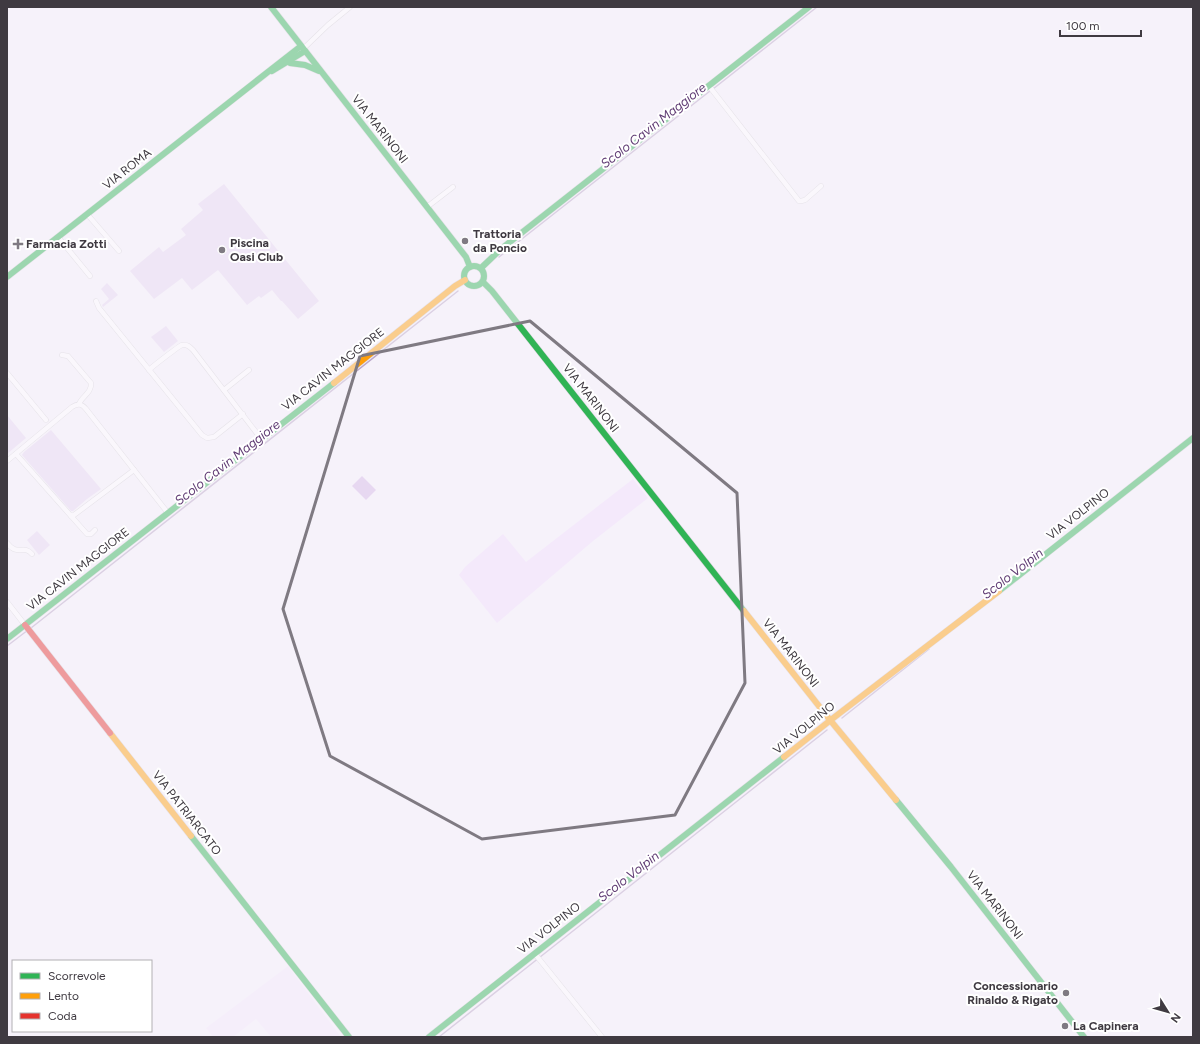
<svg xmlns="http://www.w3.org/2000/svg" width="1200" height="1044" font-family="Figtree,sans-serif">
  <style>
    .built { fill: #f4e9fb }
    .green { fill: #e7d8f1 }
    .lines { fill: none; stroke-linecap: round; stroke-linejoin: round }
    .stream { stroke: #bba7c8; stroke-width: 1.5 }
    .street-casing { stroke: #d3cfd5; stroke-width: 5.5 }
    .fast-casing { stroke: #d3cfd5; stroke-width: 7 }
    .slow-casing { stroke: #d3cfd5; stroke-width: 7 }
    .jam-casing { stroke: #d3cfd5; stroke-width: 7 }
    .street { stroke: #fefdfe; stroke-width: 4.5 }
    .fast { stroke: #30b455; stroke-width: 6 }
    .slow { stroke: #ff9f0a; stroke-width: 6 }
    .jam { stroke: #e5322d; stroke-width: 6 }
    .marked { fill: none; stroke: #7f7a82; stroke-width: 3; stroke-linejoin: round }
    .poi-dot { fill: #7f7a82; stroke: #fff; stroke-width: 1.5 }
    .labels { text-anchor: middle; stroke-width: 4; stroke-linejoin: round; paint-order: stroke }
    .street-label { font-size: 12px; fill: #3f3a41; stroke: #fff }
    .poi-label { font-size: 12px; font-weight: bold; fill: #3f3a41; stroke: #fff; text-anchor: start }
    .water-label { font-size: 13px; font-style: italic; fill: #603c74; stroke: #fff }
  </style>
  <rect width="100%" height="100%" fill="#f6f2fa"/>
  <g class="built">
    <polygon points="633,479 648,498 593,541 497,623 459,575 465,567 503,534 526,562"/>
    <polygon points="288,966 341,1037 271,1037 256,1019 233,1037 213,1037 206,1028"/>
  </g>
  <g class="green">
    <polygon points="224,184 319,301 298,319 282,301 281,301 272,290 261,298 259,296 247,305 218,270 192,290 182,278 154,299 130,271 159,247 163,252 186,235 181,229 203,210 198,204"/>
    <polygon points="107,283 118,295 103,307 102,305 109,299 101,289"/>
    <polygon points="166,326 178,341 164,352 151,337"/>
    <polygon points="7,415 26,438 7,454"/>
    <polygon points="51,430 101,489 87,499 73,511 71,511 22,455 24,452"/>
    <polygon points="362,476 376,490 366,500 352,486"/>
    <polygon points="37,531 50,545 39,555 27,540"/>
  </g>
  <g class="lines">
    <g class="stream">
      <polyline points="713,89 817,7"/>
      <polyline points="499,257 710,91"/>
      <polyline points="31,628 458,291"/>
      <polyline points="7,646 28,630"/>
      <polyline points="842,718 929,649"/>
      <polyline points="439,1037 827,730"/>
    </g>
    <g class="street-casing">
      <g id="street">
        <polyline points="303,49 328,25 350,7"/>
        <polyline points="709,86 799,201 801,201 805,200 821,186"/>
        <polyline points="427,207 453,187"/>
        <polyline points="87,214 119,251"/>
        <polyline points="58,237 90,276"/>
        <polyline points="96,301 99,308 202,435 207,438 214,437 243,414"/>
        <path d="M 62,355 L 68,356 L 91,383 C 92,393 82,396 79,404"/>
        <path d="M 149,370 C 153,366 179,346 182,345 C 187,344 190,347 193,350 L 262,440"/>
        <polyline points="7,373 46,420"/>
        <polyline points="224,390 249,370"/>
        <polyline points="16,454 71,516 74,515 134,470"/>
        <path d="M 7,461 L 72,407 C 78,403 82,404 86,409 L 168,513"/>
        <polyline points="71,516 87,534 91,534 95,530"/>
        <path d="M 7,543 C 18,557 23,544 32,554"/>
        <polyline points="7,602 25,625"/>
        <polyline points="535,954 602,1037"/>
      </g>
    </g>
    <g class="fast-casing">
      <g id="fast">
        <polyline points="271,7 466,257 470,267"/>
        <polyline points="290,63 305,65 319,71"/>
        <polyline points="272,71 305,51"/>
        <circle cx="474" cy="276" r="10"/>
        <polyline points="481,268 501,249 809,7"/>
        <polyline points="7,277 301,46"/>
        <polyline points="483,282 492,291 744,611"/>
        <polyline points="999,591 1193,438"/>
        <polyline points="7,639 334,383"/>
        <polyline points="896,800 951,867 1084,1037"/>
        <polyline points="191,836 349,1037"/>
        <polyline points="429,1037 784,757"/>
      </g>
    </g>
    <g class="slow-casing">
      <g id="slow">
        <polyline points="334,383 455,286 465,280"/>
        <polyline points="744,611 830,720 896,800"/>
        <polyline points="110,733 191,836"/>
        <polyline points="784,757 832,719 999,591"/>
      </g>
    </g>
    <g class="jam-casing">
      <polyline id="jam" points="25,625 110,733"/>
    </g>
    <use href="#street" class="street"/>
    <use href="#fast" class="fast"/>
    <use href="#slow" class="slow"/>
    <use href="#jam" class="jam"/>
  </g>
  <path d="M0 0H1200V1044H0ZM 530,321 L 737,493 L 745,683 L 675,815 L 482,839 L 330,756 L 283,609 L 360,356 Z" fill="#f6f2fa" fill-opacity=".55" fill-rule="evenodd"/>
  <path class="marked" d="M 530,321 L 737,493 L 745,683 L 675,815 L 482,839 L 330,756 L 283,609 L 360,356 Z"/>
  <g class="poi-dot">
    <circle cx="465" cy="241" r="4"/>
    <path d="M16 238h4v4h4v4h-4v4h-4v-4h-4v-4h4z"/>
    <circle cx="222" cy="250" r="4"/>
    <circle cx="1066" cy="993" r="4"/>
    <circle cx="1065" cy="1026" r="4"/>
  </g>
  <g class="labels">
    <g class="street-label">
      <text transform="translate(380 129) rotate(52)" y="4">VIA MARINONI</text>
      <text transform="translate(127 169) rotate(-38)" y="4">VIA ROMA</text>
      <text transform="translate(333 369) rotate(-38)" y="4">VIA CAVIN MAGGIORE</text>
      <text transform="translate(591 398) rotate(52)" y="4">VIA MARINONI</text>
      <text transform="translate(1078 514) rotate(-38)" y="4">VIA VOLPINO</text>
      <text transform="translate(78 569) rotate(-38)" y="4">VIA CAVIN MAGGIORE</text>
      <text transform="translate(791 653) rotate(52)" y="4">VIA MARINONI</text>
      <text transform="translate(804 728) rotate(-39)" y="4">VIA VOLPINO</text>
      <text transform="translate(187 813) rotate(52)" y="4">VIA PATRIARCATO</text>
      <text transform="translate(995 905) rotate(52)" y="4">VIA MARINONI</text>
      <text transform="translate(549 928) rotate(-38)" y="4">VIA VOLPINO</text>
    </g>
    <g class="poi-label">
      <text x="473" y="238">Trattoria<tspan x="473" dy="14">da Poncio</tspan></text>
      <text x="230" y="247">Piscina<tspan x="230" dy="14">Oasi Club</tspan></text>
      <text x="26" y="248">Farmacia Zotti</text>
      <text x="1058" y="990" text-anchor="end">Concessionario<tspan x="1058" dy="14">Rinaldo &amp; Rigato</tspan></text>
      <text x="1073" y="1030">La Capinera</text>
    </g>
    <g class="water-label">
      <text transform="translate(653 125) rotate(-38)" y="5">Scolo Cavin Maggiore</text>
      <text transform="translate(227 462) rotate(-38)" y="5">Scolo Cavin Maggiore</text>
      <text transform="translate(1012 573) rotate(-38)" y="5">Scolo Volpin</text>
      <text transform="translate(628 876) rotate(-38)" y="5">Scolo Volpin</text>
    </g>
  </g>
  <rect width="1200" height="1044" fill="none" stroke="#3f3a41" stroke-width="16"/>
  <rect x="12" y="960" width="140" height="72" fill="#ffffff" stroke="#b2b0b3"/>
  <rect x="20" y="973" width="20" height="6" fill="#30b455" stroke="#b2b0b3"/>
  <text x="48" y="980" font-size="12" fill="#3f3a41">Scorrevole</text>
  <rect x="20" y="993" width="20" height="6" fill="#ff9f0a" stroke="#b2b0b3"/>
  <text x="48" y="1000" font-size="12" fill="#3f3a41">Lento</text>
  <rect x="20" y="1013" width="20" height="6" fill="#e5322d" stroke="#b2b0b3"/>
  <text x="48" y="1020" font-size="12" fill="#3f3a41">Coda</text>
  <g transform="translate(1168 1012) rotate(127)" stroke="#ffffff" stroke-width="3" paint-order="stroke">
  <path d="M0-3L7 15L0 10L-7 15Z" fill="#3f3a41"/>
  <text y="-6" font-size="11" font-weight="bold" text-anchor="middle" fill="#3f3a41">N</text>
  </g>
  <path d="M1060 30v6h81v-6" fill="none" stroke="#3f3a41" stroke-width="2"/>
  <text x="1066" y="30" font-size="12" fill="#3f3a41" stroke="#ffffff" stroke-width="3" paint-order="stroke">100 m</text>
</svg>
